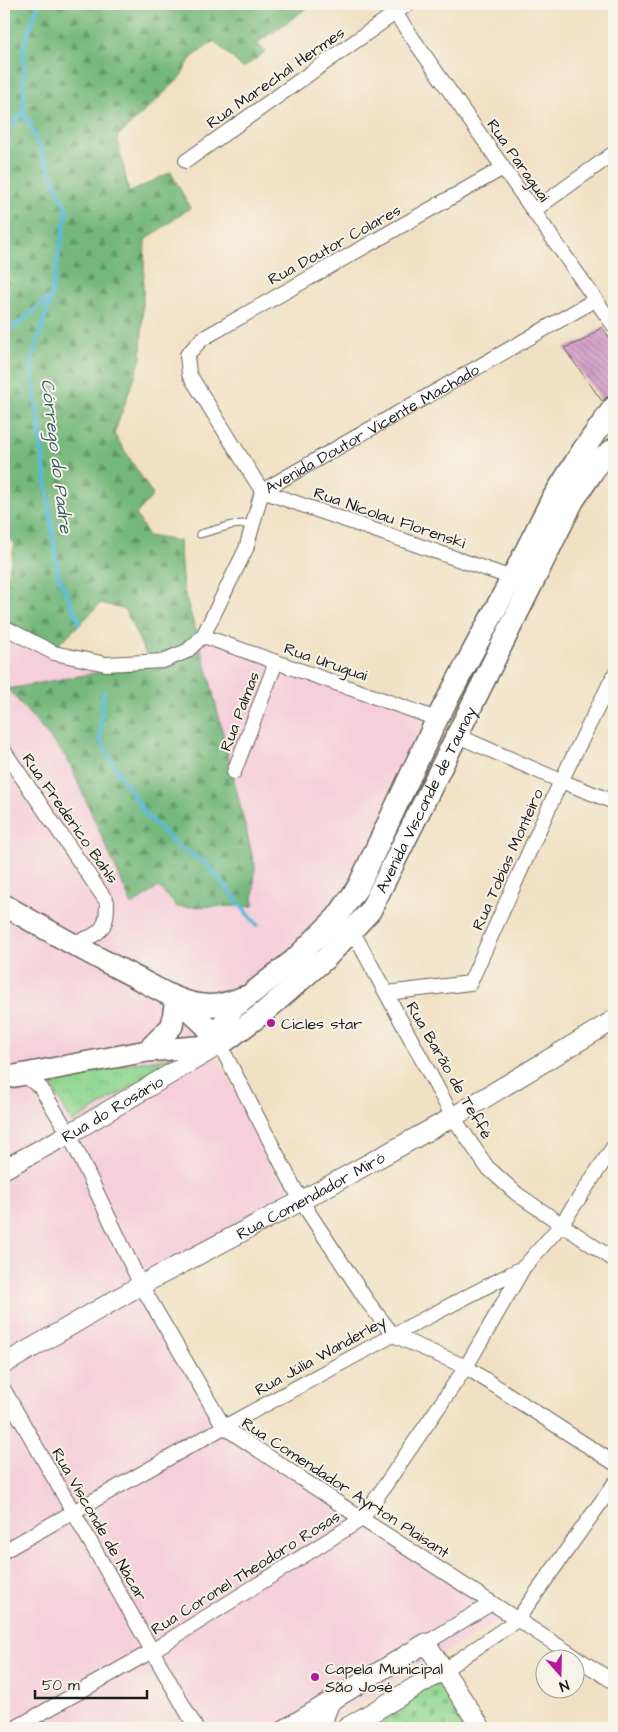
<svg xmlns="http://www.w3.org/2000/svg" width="618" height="1732" font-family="'Architects Daughter',sans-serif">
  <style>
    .built { fill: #f5cfdb }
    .forest { fill: url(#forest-firs); stroke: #486a4c }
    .cemetery { fill: url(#cemetery-stones); stroke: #567a56 }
    .park { fill: url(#park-crowns); stroke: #567a56 }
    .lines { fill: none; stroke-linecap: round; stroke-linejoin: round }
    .stream { stroke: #59bad7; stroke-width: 4.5 }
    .building { fill: url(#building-back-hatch) }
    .lane-casing { stroke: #676157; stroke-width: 9 }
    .street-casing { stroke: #676157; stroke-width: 16 }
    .secondary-casing { stroke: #676157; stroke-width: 21 }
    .primary-casing { stroke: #676157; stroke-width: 24 }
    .lane { stroke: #fff; stroke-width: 7 }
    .street { stroke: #fff; stroke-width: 14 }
    .secondary { stroke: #fff; stroke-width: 19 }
    .primary { stroke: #fff; stroke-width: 21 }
    .poi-dot { fill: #b5179e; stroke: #f7f3e8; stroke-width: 2 }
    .labels { text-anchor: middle; stroke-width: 4; stroke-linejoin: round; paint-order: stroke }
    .street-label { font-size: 16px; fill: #1c1c1c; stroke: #f7f3e8 }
    .poi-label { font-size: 16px; fill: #1c1c1c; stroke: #f7f3e8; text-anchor: start }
    .water-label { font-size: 18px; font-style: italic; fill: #345b67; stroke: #f7f3e8 }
  </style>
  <defs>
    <pattern id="forest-firs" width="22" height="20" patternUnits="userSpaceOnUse" patternTransform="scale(1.25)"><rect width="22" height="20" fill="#74b87b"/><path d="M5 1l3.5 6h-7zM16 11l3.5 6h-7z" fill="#5e9564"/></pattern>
    <pattern id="cemetery-stones" width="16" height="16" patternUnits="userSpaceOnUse" patternTransform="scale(1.25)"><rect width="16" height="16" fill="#90d791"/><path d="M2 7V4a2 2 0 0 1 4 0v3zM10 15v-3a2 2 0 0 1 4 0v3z" fill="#7cb87c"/></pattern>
    <pattern id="park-crowns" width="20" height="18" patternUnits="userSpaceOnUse" patternTransform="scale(1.25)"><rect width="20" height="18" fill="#90d791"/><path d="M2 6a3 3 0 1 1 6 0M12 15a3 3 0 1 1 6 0" fill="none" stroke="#7cb87c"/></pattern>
    <pattern id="building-back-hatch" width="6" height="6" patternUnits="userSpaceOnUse" patternTransform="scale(1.25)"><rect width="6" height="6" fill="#d39ec8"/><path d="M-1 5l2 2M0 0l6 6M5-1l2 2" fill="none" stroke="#aa80a2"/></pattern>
  </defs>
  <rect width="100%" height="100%" fill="#f7f3e8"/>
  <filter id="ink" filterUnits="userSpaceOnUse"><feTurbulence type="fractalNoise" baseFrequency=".02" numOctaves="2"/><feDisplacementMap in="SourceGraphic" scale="10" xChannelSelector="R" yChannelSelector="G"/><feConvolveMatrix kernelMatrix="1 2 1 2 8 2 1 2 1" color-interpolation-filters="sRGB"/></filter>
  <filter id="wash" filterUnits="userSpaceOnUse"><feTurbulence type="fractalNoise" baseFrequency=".0096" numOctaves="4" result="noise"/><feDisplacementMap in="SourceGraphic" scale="20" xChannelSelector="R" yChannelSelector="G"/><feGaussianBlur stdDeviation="1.12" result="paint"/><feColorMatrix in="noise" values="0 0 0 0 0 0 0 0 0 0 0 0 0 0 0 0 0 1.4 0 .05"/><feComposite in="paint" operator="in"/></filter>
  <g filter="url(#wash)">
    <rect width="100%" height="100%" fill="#f1e1c4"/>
    <polygon class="built" points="4,629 54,654 152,663 204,638 437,720 456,737 369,911 212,1050 296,1201 142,1285 226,1425 513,1612 318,1728 4,1728"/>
    <polygon class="forest" points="4,4 313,4 257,43 265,52 243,68 214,41 191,58 179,79 117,137 129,193 171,172 190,208 145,240 141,359 114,434 153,495 136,514 148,536 179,541 183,588 209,676 255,867 253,906 177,907 159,887 132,905 67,758 8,689 150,663 125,610 101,603 55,648 4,622 4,594 15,544 4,533"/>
    <polygon class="cemetery" points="438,1669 477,1728 336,1728"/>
    <polygon class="park" points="182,1055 72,1123 48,1078"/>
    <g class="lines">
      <g class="stream">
        <polyline points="38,4 24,45 24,111 67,210 51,297 31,364 58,575 80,623"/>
        <polyline points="4,135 24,111"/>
        <path d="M 4,333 C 21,324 34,309 50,298"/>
        <polyline points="103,692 100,739 115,767 146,815 178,847 206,863 257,925"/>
      </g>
    </g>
    <g id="blocks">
      <polygon class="building" points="602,327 614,344 614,392 602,401 564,348 584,340"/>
    </g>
  </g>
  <g filter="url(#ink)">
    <use href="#blocks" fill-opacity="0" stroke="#676157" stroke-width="1"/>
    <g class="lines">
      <g class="lane-casing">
        <polyline id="lane" points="200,534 232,525 253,523"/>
      </g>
      <g class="street-casing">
        <g id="street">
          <polyline points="395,13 614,326"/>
          <polyline points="186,161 408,4"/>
          <polyline points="503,168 202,339 187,355 189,374 262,491 512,578"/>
          <polyline points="533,211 614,153"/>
          <path id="s1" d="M 4,627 L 54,653 L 106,664 L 163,661 L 187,651 L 203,636 L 246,549 L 262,491 L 595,300"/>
          <polyline points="203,636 437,719"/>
          <polyline points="458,736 561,781 614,802"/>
          <path d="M 4,751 L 107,902 C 107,908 107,916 105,922 C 100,937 82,940 68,943"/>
          <polyline points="234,772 276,662"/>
          <polyline points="352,930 453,1117 487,1167 517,1194 614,1260"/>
          <polyline points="387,993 470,983 561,781 614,675"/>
          <polyline points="220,1045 301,1201 367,1301 393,1335 466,1367 614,1463"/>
          <polyline points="24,1075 41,1088 69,1134 141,1285 224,1427 362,1519 614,1682"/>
          <polyline points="4,1390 196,1728"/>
          <polyline points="4,1551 224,1427 393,1335 524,1267"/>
          <polyline points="426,1643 492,1603"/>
          <polyline points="444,1670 517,1620 614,1484"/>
          <polyline points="15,1728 152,1651 362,1519 466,1367 524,1267 561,1225 614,1146"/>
        </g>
      </g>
      <g class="secondary-casing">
        <g id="secondary">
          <path id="s2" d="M 4,1169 L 69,1134 L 219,1045"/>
          <path id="s3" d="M 4,1364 L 141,1285 L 301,1201 L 453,1117 L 614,1020"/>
          <polyline points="287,1728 426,1643 481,1728"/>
          <polyline points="324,1728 324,1717 330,1702"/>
          <polyline points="346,1728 444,1670"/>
        </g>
      </g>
      <g class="primary-casing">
        <g id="primary">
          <path d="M 4,905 C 48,931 92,955 137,978 C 156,988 175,1000 196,1004 C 213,1008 229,1003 244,997"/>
          <polyline points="177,999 205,1025 220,1045"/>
          <polyline points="220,1045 222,1026 232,1009 294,960 337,917 358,887 437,719 512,578 551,501 583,450 614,407"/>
          <polyline points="147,1051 172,1026 176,998"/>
          <path id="s4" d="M 4,1078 L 147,1051 L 220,1045 L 263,1013 L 326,958 L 370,911 L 573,501 L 602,458 L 614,449"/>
        </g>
      </g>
      <use href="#lane" class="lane"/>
      <use href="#street" class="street"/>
      <use href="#secondary" class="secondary"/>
      <use href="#primary" class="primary"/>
    </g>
  </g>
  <g class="poi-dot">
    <circle cx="271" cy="1023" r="5"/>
    <circle cx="315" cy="1677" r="5"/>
  </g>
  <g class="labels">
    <g class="street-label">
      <text transform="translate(275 77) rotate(-35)" y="6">Rua Marechal Hermes</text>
      <text transform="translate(519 160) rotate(55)" y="6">Rua Paraguai</text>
      <text transform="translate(334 244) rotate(-29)" y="6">Rua Doutor Colares</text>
      <text dy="6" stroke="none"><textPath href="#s1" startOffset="498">Avenida Doutor Vicente Machado</textPath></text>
      <text transform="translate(390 517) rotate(19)" y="6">Rua Nicolau Florenski</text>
      <text transform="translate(326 661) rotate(19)" y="6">Rua Uruguai</text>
      <text transform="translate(239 711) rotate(-69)" y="6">Rua Palmas</text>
      <text dy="6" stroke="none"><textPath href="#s4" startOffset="545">Avenida Visconde de Taunay</textPath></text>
      <text transform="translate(71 818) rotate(55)" y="6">Rua Frederico Bahls</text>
      <text transform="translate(507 859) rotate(-66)" y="6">Rua Tobias Monteiro</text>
      <text transform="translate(450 1070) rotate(60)" y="6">Rua Barão de Teffé</text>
      <text dy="6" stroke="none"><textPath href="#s2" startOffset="124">Rua do Rosário</textPath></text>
      <text dy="6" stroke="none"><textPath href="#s3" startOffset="350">Rua Comendador Miró</textPath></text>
      <text transform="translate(320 1355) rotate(-29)" y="6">Rua Júlia Wanderley</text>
      <text transform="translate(346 1487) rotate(33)" y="6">Rua Comendador Ayrton Plaisant</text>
      <text transform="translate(100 1524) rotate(60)" y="6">Rua Visconde de Nácar</text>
      <text transform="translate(245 1572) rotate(-32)" y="6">Rua Coronel Theodoro Rosas</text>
    </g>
    <g class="poi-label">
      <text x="281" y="1029">Cicles star</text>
      <text x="325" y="1674">Capela Municipal<tspan x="325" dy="18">São José</tspan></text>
    </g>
    <g class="water-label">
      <text transform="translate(57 456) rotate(83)" y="6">Córrego do Padre</text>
    </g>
  </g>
  <rect width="618" height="1732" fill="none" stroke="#f7f3e8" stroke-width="20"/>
  <g transform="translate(560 1674) rotate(160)"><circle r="24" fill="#f7f3e8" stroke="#9f9d96"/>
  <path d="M0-4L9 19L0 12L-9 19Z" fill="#b5179e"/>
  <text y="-8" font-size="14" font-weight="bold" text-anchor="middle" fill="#1c1c1c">N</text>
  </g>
  <path d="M35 1690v8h112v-8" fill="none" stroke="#1c1c1c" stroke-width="2.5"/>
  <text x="42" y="1690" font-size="15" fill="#1c1c1c" stroke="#f7f3e8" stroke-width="4" paint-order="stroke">50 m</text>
</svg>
